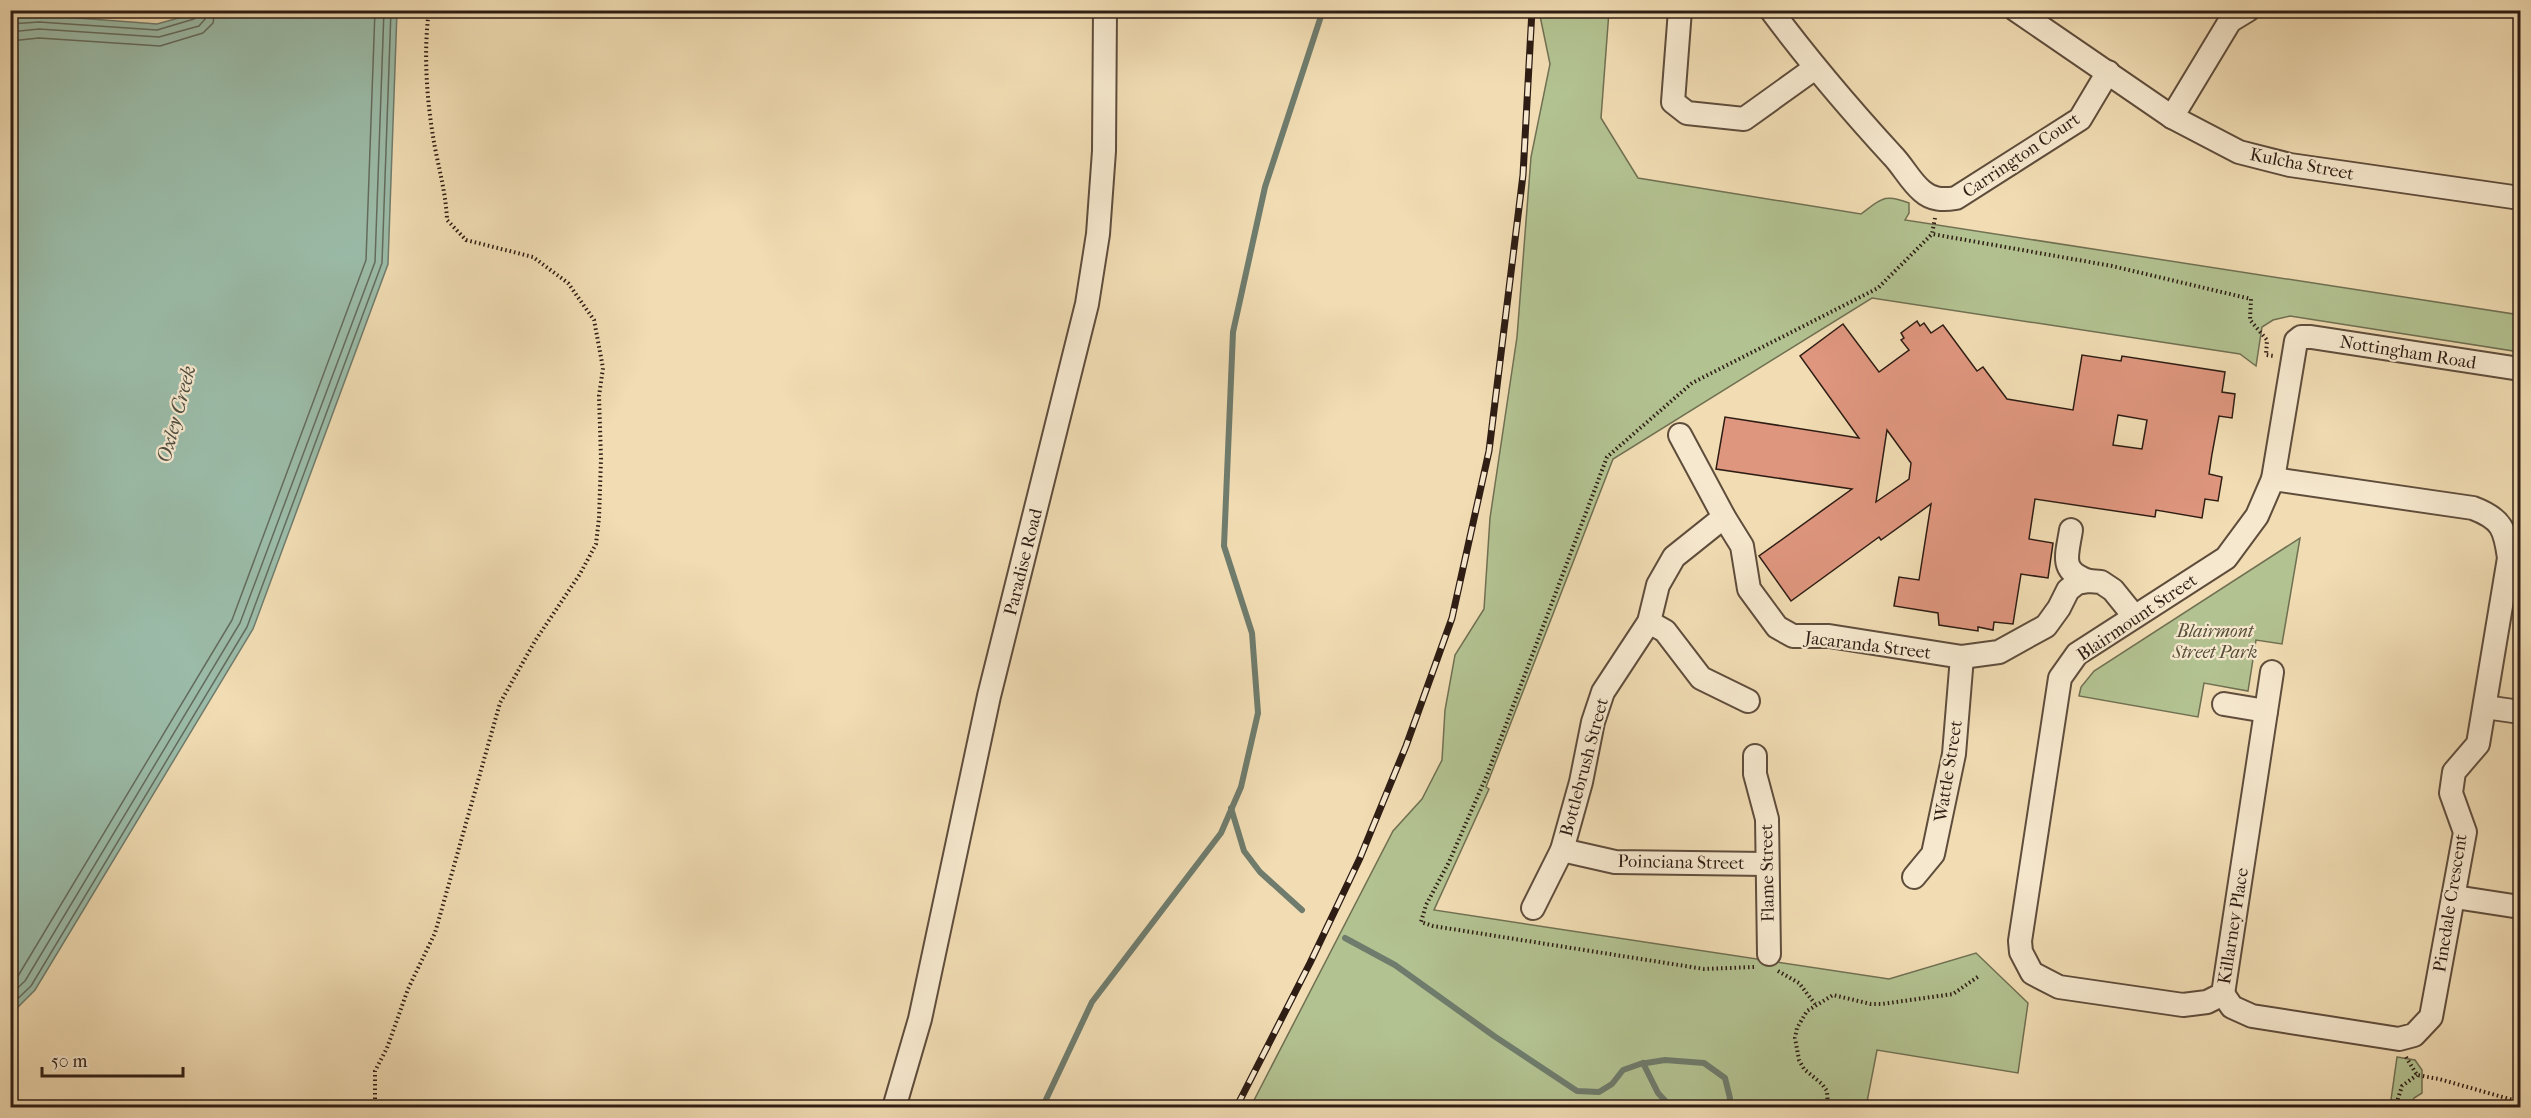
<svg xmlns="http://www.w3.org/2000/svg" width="2531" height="1118" font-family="'IM FELL French Canon',serif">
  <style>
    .green { fill: #b3c291; stroke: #707052; stroke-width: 1.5 }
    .water { fill: #9bbca9; stroke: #6f7c6d; stroke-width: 1.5 }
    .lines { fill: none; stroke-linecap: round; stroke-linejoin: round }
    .shore { stroke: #646c5e; stroke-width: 1.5 }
    .stream { stroke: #6f7c6d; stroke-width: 6 }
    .building { fill: #de967e; stroke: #2e1d14; stroke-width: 1.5; fill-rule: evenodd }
    .minor-casing { stroke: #5f4d3c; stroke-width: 26 }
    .path { stroke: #2e1d14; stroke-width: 4; stroke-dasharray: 1.5 3; stroke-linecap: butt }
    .minor { stroke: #f6e8ce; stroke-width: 22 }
    .rail-casing { stroke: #2e1d14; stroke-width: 7 }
    .rail { stroke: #f6e8ce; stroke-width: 4.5; stroke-dasharray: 14; stroke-linecap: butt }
    .labels { text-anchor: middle; stroke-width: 4.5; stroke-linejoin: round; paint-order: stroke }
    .street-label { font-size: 18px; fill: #2e1d14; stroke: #f6e8ce }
    .park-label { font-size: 18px; font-style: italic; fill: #564f3a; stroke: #f6e8ce }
    .water-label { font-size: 20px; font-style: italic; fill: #4f4d41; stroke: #f6e8ce }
  </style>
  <rect width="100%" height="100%" fill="#f1dcb3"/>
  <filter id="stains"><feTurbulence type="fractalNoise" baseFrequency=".00333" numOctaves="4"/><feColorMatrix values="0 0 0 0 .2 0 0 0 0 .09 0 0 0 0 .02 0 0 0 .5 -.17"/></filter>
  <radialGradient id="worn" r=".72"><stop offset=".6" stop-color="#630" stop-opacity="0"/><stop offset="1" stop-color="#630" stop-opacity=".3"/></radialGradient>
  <g class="green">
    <path d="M 1539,11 L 1609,11 L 1601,118 L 1638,178 L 1861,214 C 1881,199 1884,193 1909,203 L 1909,213 L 1905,220 L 2520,315 L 2520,352 L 2290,316 L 2273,320 L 2262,327 L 2256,366 L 2240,354 L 1872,298 L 1613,459 L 1486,787 L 1489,789 L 1434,910 L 1889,979 L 1976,953 L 2028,1003 L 2018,1073 L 1877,1050 L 1866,1107 L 1250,1108 L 1393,831 L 1422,799 L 1442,760 L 1445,710 L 1455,655 L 1484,609 L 1490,518 L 1517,337 L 1531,157 L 1550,64 Z"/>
    <polygon points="2300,538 2282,644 2256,640 2248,691 2204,683 2198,717 2079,696 2081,687 2094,671"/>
    <polygon points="2397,1057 2415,1060 2422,1070 2422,1093 2414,1098 2410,1107 2390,1107"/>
  </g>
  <polygon class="water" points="192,11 397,11 388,264 253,629 35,990 11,1014 11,18 38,15 157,24 193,14"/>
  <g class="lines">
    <g class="shore">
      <polyline points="10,24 39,22 157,30 194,19 198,16 199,10"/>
      <polyline points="10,32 39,29 159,37 199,26 205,19 206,10"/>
      <polyline points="10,41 39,38 160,46 203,33 213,23 215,10"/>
      <polyline points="10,983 18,976 232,620 366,260 375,10"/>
      <polyline points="10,995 25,981 240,623 375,262 384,10"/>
      <polyline points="10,1006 31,986 247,627 382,263 391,10"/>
    </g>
    <g class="stream">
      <polyline points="1231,808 1244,851 1260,872 1302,910"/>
      <polyline points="1345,938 1395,965 1494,1036 1577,1091 1599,1092 1612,1084 1623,1070 1640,1064 1665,1060 1704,1063 1725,1078 1730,1098 1728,1108"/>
      <polyline points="1643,1063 1658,1093 1672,1108"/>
      <polyline points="1042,1108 1092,1002 1221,833 1241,787 1258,713 1252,633 1224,546 1233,332 1265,187 1323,10"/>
    </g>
  </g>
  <path class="building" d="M 1917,321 L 1920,326 L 1924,323 L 1931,333 L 1943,325 L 1977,371 L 1983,367 L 2007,399 L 2073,410 L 2082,355 L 2121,361 L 2122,356 L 2225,372 L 2222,392 L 2235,394 L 2232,418 L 2219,416 L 2212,454 L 2209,474 L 2222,477 L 2218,501 L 2205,499 L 2202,518 L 2156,510 L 2155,517 L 2035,499 L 2029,539 L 2053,543 L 2048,578 L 2021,574 L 2013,624 L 1994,622 L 1993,630 L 1978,627 L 1978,631 L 1939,625 L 1938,613 L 1894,606 L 1899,577 L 1919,580 L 1931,504 L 1881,540 L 1879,537 L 1791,601 L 1759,556 L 1852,489 L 1716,469 L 1725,417 L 1859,438 L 1800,356 L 1843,324 L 1879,372 L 1909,350 L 1901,340 L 1904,338 L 1901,333 ZM 2118,415 L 2147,420 L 2142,449 L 2113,445 ZM 1887,430 L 1911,463 L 1909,479 L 1876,502 Z"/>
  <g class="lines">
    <g class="minor-casing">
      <g id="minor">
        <polyline points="1680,10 1673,102 1687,113 1744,119 1815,68"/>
        <path d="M 1771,10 C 1809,61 1849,108 1892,155 C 1903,166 1910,181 1922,191 C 1932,200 1943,200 1956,198 L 2080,119 L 2108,72"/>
        <polyline points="2016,10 2172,117 2239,152 2290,165 2520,198"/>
        <polyline points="2172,117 2230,21 2248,10"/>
        <polyline points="1680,435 1724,517 1742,546 1749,589 1777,627 1793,636 1829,636 1962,657 1999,652 2046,626 2059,608 2068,590 2077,583 2089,581 2101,582 2113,590 2134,616"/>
        <path d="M 2071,530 C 2067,556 2059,571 2089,581"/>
        <polyline points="1649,622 1665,631 1701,678 1748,701"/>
        <polyline points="2272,672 2223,994 2207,1002 2183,1005 2059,987 2032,973 2021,952 2020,941 2060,678 2077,654 2226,558 2257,516 2273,479 2296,341 2301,337 2311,337 2520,369"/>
        <polyline points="2224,704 2266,711"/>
        <polyline points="2485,707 2520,712"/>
        <polyline points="1755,756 1755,774 1767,819 1769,954"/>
        <polyline points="1562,850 1615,862 1766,864"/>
        <polyline points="1914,877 1933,854 1954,754 1962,657"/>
        <polyline points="2455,897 2520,907"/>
        <polyline points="1533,908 1562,850 1581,782 1593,722 1603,692 1649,622 1658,585 1674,557 1724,517"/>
        <path d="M 2223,994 L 2232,1007 L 2252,1016 L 2399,1039 L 2414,1035 L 2431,1017 L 2465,832 L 2451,793 L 2454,772 L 2478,744 L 2509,558 C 2505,529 2502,519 2473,508 L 2273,479"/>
        <polyline points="894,1108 920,1019 989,696 1087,304 1098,234 1104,151 1105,10"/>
      </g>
    </g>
    <g class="path">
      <polyline points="1935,218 1932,234 2112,266 2251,299 2250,320 2267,340 2266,355 2274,356"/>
      <polyline points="1754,967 1704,969 1433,926 1421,922 1426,905 1449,862 1487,775 1607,457 1692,383 1878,288 1932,234"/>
      <polyline points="1778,971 1799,983 1815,1004"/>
      <polyline points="2406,1057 2417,1075 2439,1079 2520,1102"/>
      <path d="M 375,1108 L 375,1071 L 387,1048 L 408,989 L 435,933 L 500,703 L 535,641 L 580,574 L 596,544 L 599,518 L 601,459 L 599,396 L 603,368 L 594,320 L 568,283 L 533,257 L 466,240 L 447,220 C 446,195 440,173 435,148 C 427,104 423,55 429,10"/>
      <polyline points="1453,1108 1487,1108"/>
      <polyline points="1828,1108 1827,1091 1822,1084 1804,1069 1799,1060 1795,1038 1797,1028 1807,1011 1833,995 1871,1004 1882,1004 1953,994 1979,976"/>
      <polyline points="2395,1108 2402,1086 2417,1075"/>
    </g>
    <use href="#minor" class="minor"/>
    <g class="rail-casing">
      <polyline id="rail" points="1236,1108 1310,963 1360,858 1406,746 1452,618 1489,451 1523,175 1532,10"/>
    </g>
    <use href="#rail" class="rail"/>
  </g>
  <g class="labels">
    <g class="street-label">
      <text transform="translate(2021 155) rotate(-34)" y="6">Carrington Court</text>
      <text transform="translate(2302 164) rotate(11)" y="6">Kulcha Street</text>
      <text transform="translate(2408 352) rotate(9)" y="6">Nottingham Road</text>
      <text transform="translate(1023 562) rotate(-76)" y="6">Paradise Road</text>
      <text transform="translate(2137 617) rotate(-34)" y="6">Blairmount Street</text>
      <text transform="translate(1868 645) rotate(7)" y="6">Jacaranda Street</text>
      <text transform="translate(1584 767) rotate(-75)" y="6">Bottlebrush Street</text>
      <text transform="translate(1948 771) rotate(-81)" y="6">Wattle Street</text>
      <text transform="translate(1681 862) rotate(1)" y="6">Poinciana Street</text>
      <text transform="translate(1767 873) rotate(-91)" y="6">Flame Street</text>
      <text transform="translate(2450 903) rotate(-81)" y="6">Pinedale Crescent</text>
      <text transform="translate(2233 926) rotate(-81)" y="6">Killarney Place</text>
    </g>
    <g class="park-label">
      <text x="2215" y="637">Blairmont<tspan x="2215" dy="21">Street Park</tspan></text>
    </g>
    <g class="water-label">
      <text transform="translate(176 414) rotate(-75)" y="7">Oxley Creek</text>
    </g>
  </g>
  <rect width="2531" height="1118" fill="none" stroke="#f1dcb3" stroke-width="36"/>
  <rect x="12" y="12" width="2507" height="1094" fill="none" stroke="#2e1d14" stroke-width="3"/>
  <rect x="18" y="18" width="2495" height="1082" fill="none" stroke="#2e1d14" stroke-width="1.5"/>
  <path d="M42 1067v9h141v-9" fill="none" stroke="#2e1d14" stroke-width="3"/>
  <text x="51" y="1067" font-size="18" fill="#2e1d14" stroke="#f6e8ce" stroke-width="4.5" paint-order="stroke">50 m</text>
  <rect width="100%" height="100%" filter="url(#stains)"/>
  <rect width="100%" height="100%" fill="url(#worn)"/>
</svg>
